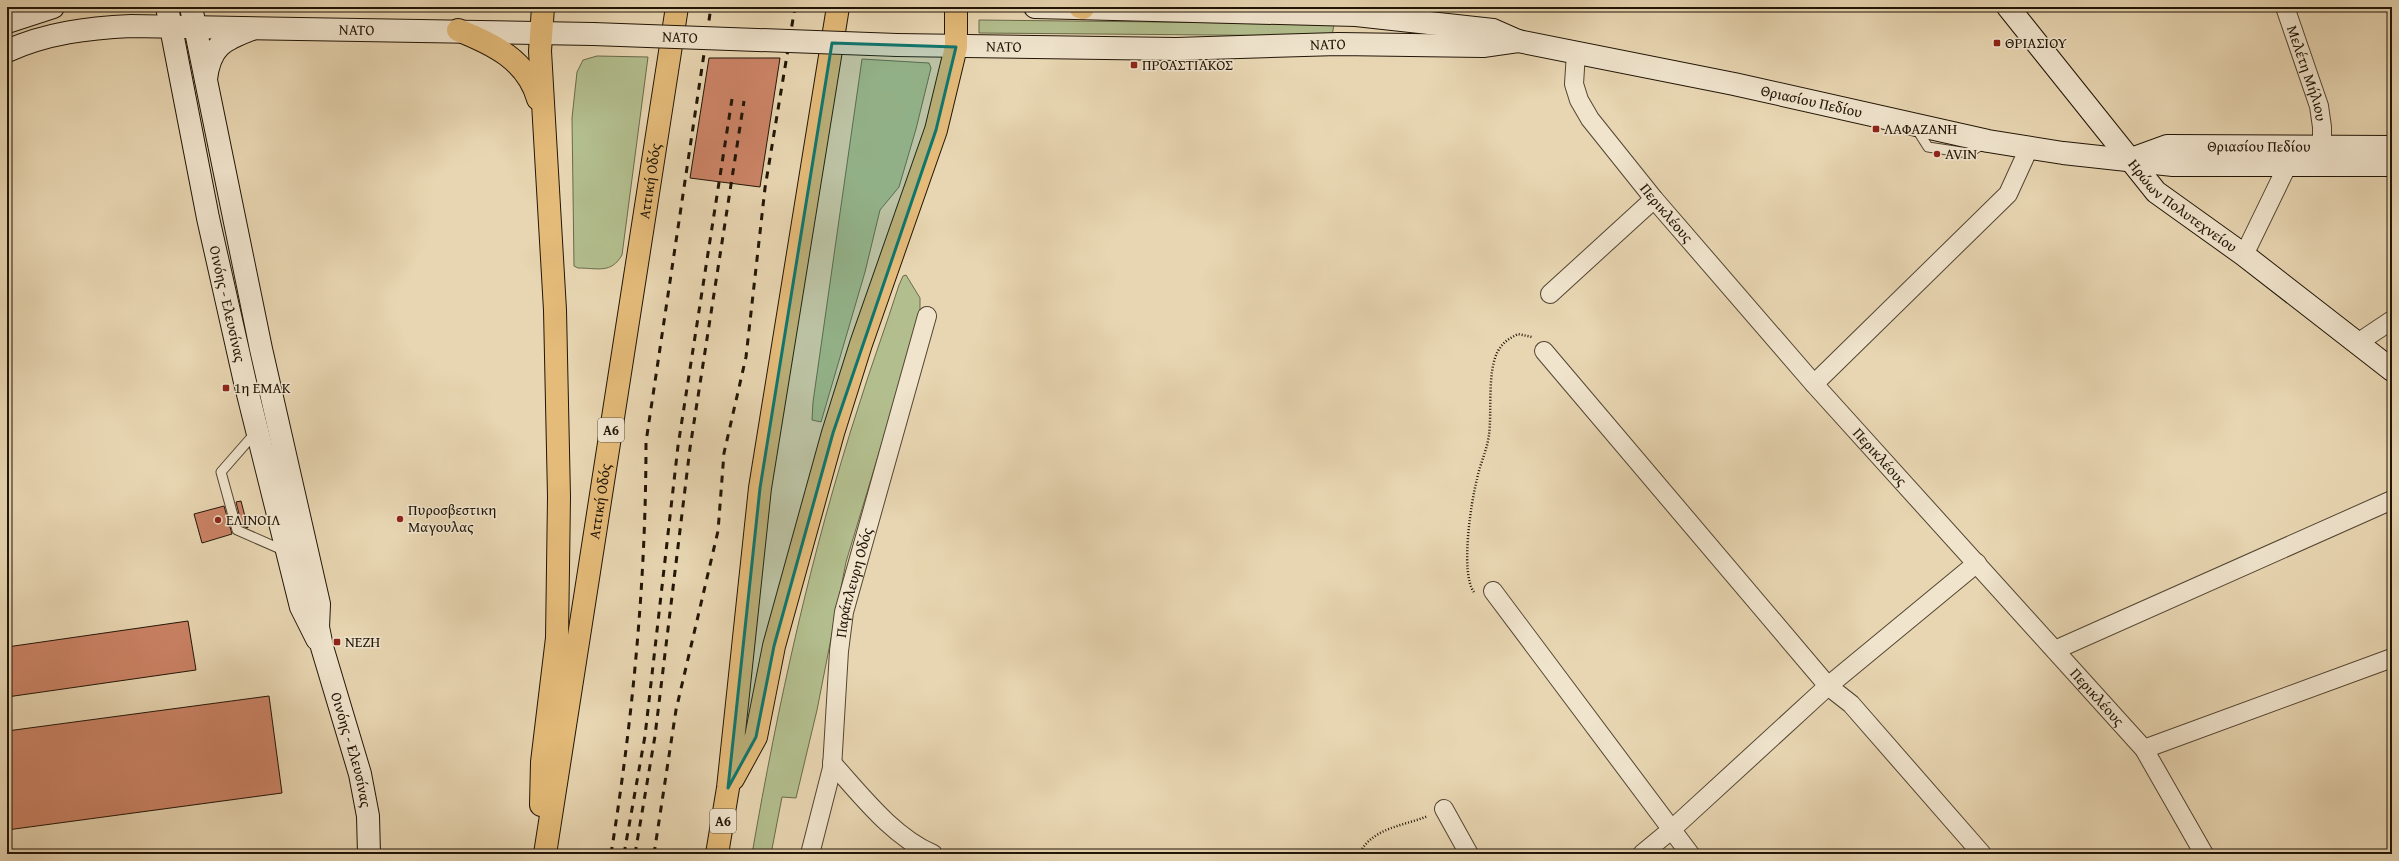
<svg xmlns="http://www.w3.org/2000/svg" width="2399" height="861" font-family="'Gentium Book Plus',serif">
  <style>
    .green { fill: #b3be8e; stroke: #6a6a4a }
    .building { fill: #cb8366; stroke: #211506 }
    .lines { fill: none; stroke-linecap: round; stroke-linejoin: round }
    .service-casing { stroke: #534531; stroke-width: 11 }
    .minor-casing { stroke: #534531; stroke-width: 20 }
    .secondary-casing { stroke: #211506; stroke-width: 24 }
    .motorway-casing { stroke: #211506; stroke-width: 24 }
    .path { stroke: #211506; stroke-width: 2.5; stroke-dasharray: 1 2; stroke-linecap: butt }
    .service { stroke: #f0e4cd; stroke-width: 9 }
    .minor { stroke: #f0e4cd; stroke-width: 18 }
    .secondary { stroke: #f0e4cd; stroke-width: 22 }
    .motorway { stroke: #e4bb79; stroke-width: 22 }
    .rail { stroke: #211506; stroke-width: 3; stroke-dasharray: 7 7; stroke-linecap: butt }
    .secondary-bridge-casing { stroke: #211506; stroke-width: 24; stroke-linecap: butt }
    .secondary-bridge { stroke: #f0e4cd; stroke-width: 22 }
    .marked { fill: #0f766e; fill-opacity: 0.2; stroke: #0f766e; stroke-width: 3; stroke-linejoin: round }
    .poi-dot { fill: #8f2418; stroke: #f0e4cd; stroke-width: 1.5 }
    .labels { text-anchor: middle; stroke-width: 3; stroke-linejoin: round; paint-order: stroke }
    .shield { fill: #f0e4cd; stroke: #5f5342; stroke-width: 1 }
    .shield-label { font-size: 14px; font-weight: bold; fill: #211506 }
    .street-label { font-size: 15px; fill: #211506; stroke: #f0e4cd }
    .poi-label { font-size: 15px; fill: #211506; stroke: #f0e4cd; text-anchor: start }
  </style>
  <rect width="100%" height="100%" fill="#e8d6b2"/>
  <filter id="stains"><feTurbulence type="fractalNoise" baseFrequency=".005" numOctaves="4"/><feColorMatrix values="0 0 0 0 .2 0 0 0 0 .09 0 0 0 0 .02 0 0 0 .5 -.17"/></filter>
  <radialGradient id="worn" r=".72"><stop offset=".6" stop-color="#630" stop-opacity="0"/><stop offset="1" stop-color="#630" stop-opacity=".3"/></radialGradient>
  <g class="green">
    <polygon points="979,20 1334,24 1332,36 979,33"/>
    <path d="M 597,56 L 648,57 L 622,255 C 611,274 598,268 578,268 L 574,266 L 572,118 L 577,72 L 583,60 Z"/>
    <polygon points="862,59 929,63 931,68 916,129 899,187 880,210 865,272 821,422 812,420 813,402"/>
    <path d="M 906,275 L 920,298 L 920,317 L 846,562 L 817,710 L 796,798 L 782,797 L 771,854 L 752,854 C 778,704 811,553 858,408 C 871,366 886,326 899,285 L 903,276 Z"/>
  </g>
  <g class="building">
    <polygon points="709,58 780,58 760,187 690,178"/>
    <polygon points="241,501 248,528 242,526 236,502"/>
    <polygon points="224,506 232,534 202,543 194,514"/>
    <polygon points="188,621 196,670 7,697 7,647"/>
    <polygon points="269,696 282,793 7,830 7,731"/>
  </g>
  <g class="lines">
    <g class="service-casing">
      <g id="service">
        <polyline points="1916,128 1928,147 1968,153 1985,143"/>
        <polyline points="256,432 221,472 237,530 285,551"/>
      </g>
    </g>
    <g class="minor-casing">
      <g id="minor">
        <path id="s1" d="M 2285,7 L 2319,106 L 2322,127 L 2322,160"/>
        <path id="s2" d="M 1576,53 L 1574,84 L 1579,100 L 1590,119 L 1654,199 L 1814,384 L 2144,749 L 2204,854"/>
        <polyline points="2244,255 2293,154"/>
        <polyline points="1550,294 1654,199"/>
        <polyline points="2356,344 2392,320"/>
        <polyline points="1544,351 1828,686 1851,704 1982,854"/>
        <polyline points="1814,384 2008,194 2029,148"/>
        <polyline points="1493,591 1690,854"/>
        <polyline points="2055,650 2392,500"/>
        <polyline points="2144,749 2392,658"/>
        <path d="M 832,763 C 862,796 892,836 933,854"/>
        <polyline points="1444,809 1469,854"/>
        <path id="s3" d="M 810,854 L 832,768 L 839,651 L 844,612 L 927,316"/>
        <polyline points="1642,854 1671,830 1828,686 1977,563"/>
      </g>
    </g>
    <g class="secondary-casing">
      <g id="secondary">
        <path id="s4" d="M 167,7 L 208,218 L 245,382 L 301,607 L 317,639"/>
        <path id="s5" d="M 191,7 L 261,349 L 319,604 L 318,627 L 322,647 L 360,774 L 368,816 L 369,854"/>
        <path id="s6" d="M 1035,7 L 1356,15 L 1493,30 L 1518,41 L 1734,84 L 1988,141 L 2063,153 L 2173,165 L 2392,165"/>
        <path id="s7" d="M 2008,7 L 2156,192 L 2244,255 L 2392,370"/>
        <polyline points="7,22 53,7"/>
        <path id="s8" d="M 897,45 L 1176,49 L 1338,44 L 1483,46 L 1518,41"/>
        <path id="s9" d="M 7,51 C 47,33 88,28 131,26 L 593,34"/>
        <path d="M 206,79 C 210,46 223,40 252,29"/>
        <path id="s10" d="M 2134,158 L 2167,146 L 2392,147"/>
      </g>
    </g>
    <g class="motorway-casing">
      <g id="motorway">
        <polyline points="1080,7 1083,8"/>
        <path d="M 458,30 C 493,44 527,60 538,99"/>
        <polyline points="733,779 756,737 774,646 833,433 861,344 936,130 956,47 956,7"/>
        <polyline points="541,805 542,762 557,638 559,497 555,310 540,51 543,7"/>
        <path id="s11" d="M 545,854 L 677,7"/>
        <polyline points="717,854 728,788 760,488 838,7"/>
      </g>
    </g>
    <g class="path">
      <path d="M 1474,592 C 1460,574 1471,502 1477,479 C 1480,464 1487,450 1489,435 C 1492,411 1487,371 1498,351 C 1503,342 1510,338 1518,334 L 1532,337"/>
      <path d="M 1359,854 C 1373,827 1404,826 1428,816"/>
    </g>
    <use href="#service" class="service"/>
    <use href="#minor" class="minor"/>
    <use href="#secondary" class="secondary"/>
    <use href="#motorway" class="motorway"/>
    <g class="rail">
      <path d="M 611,854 C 633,717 646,580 646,442 L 711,7"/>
      <polyline points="624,854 645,736 678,446 732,99"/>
      <polyline points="635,854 655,736 690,448 744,101"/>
      <polyline points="654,854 676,710 718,531 724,453 746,357 765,188 795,7"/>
    </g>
    <g class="secondary-bridge-casing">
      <g id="secondary-bridge">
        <path id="s12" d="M 593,34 L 897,45"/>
      </g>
    </g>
    <use href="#secondary-bridge" class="secondary-bridge"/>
  </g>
  <path class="marked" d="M 832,43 L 956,47 L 936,130 L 833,433 L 774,646 L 756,737 L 728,788 L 760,488 Z"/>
  <g class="poi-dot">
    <rect x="1993" y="39" width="8" height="8" rx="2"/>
    <rect x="1130" y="61" width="8" height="8" rx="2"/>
    <rect x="1872" y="125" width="8" height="8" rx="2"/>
    <circle cx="1937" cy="154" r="4"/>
    <rect x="222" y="384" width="8" height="8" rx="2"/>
    <circle cx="400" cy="519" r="4"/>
    <circle cx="218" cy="520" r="4"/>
    <rect x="333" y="638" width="8" height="8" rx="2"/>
  </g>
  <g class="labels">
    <g class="shield">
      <rect x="598" y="418" width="26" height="24" rx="3"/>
      <rect x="710" y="809" width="26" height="24" rx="3"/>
    </g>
    <g class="shield-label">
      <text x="611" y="435">Α6</text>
      <text x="723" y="826">Α6</text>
    </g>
    <g class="street-label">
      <text dy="5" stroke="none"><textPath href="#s9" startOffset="353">ΝΑΤΟ</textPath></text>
      <text dy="5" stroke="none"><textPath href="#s12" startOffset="87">ΝΑΤΟ</textPath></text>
      <text dy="5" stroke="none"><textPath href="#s8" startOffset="431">ΝΑΤΟ</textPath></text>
      <text dy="5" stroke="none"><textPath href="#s8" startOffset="107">ΝΑΤΟ</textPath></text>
      <text dy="5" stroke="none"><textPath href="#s1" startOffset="70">Μελέτη Μήλιου</textPath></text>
      <text dy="5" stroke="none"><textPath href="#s6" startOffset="786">Θριασίου Πεδίου</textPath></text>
      <text dy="5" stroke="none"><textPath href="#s10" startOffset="127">Θριασίου Πεδίου</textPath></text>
      <text dy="5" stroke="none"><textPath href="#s11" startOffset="681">Αττική Οδός</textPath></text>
      <text dy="5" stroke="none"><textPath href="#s7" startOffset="266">Ηρώων Πολυτεχνείου</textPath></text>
      <text dy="5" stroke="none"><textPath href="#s2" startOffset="191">Περικλέους</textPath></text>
      <text dy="5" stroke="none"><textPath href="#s4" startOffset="303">Οινόης - Ελευσίνας</textPath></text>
      <text dy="5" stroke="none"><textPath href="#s2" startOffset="515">Περικλέους</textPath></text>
      <text dy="5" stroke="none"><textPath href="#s11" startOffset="357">Αττική Οδός</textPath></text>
      <text dy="5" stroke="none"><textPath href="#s3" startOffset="276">Παράπλευρη Οδός</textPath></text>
      <text dy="5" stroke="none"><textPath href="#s2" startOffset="839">Περικλέους</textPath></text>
      <text dy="5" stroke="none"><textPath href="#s5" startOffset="761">Οινόης - Ελευσίνας</textPath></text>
    </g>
    <g class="poi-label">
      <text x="2005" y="48">ΘΡΙΑΣΙΟΥ</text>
      <text x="1142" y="70">ΠΡΟΑΣΤΙΑΚΟΣ</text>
      <text x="1884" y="134">ΛΑΦΑΖΑΝΗ</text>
      <text x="1945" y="159">AVIN</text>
      <text x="234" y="393">1η ΕΜΑΚ</text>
      <text x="408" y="515">Πυροσβεστικη<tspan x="408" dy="17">Μαγουλας</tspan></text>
      <text x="226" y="525">ΕΛΙΝΟΙΛ</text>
      <text x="345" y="647">ΝΕΖΗ</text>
    </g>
  </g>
  <rect width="2399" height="861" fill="none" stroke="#e8d6b2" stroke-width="24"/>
  <rect x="8" y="8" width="2383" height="845" fill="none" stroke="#211506" stroke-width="2"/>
  <rect x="12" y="12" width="2375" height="837" fill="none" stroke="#211506"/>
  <rect width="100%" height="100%" filter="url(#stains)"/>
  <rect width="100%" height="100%" fill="url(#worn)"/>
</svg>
